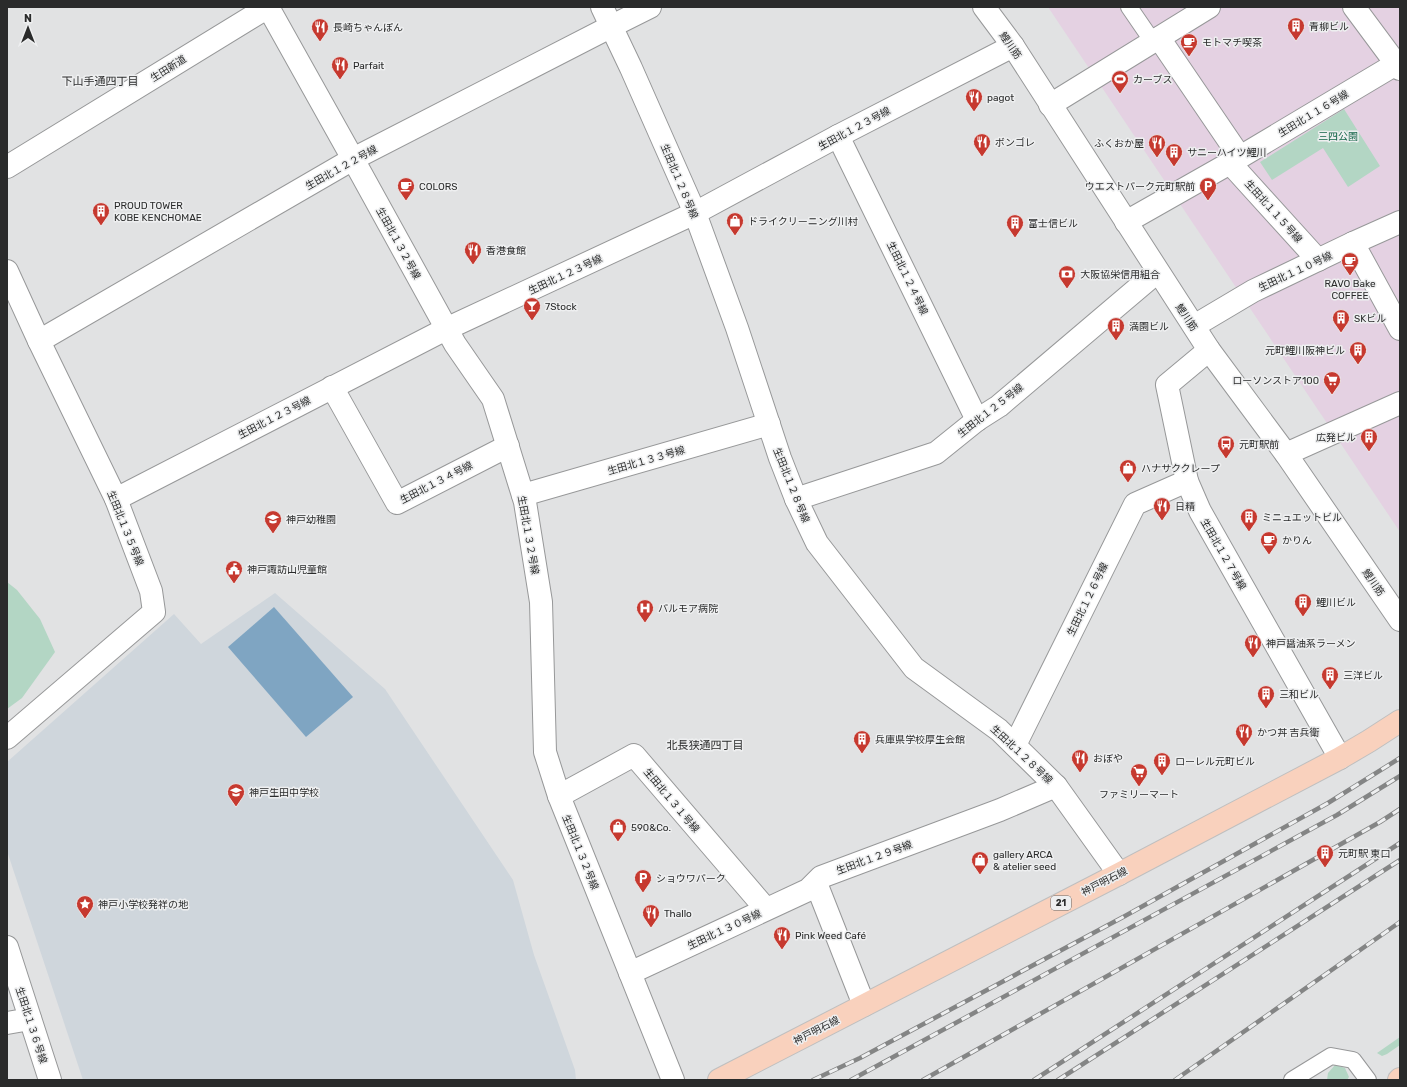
<svg xmlns="http://www.w3.org/2000/svg" width="1407" height="1087" font-family="Rubik,'Noto Sans JP',sans-serif">
  <style>
    .commercial { fill: #e4d1e2 }
    .built { fill: #cfd6dc }
    .green { fill: #b3d6c4 }
    .water { fill: #7fa5c2 }
    .lines { fill: none; stroke-linecap: round; stroke-linejoin: round }
    .service-casing { stroke: #979899; stroke-width: 18 }
    .pedestrian-casing { stroke: #979899; stroke-width: 24 }
    .minor-casing { stroke: #979899; stroke-width: 24 }
    .tertiary-casing { stroke: #979899; stroke-width: 24 }
    .primary-casing { stroke: #bfbfbf; stroke-width: 24 }
    .service { stroke: #fff; stroke-width: 16 }
    .pedestrian { stroke: #fff; stroke-width: 22 }
    .minor { stroke: #fff; stroke-width: 22 }
    .tertiary { stroke: #fff; stroke-width: 22 }
    .primary { stroke: #f9d1bd; stroke-width: 22 }
    .rail-casing { stroke: #848585; stroke-width: 4.5 }
    .rail { stroke: #eeeff0; stroke-width: 3; stroke-dasharray: 9; stroke-linecap: butt }
    .labels { text-anchor: middle; stroke-width: 3; stroke-linejoin: round; paint-order: stroke }
    .shield { fill: #eeeff0; stroke: #656666; stroke-width: 1 }
    .shield-label { font-size: 9px; font-weight: bold; fill: #2a2b2b }
    .poi-label { font-size: 10px; fill: #2a2b2b; stroke: #eeeff0; text-anchor: start }
    .street-label { font-size: 10px; fill: #2a2b2b; stroke: #eeeff0 }
    .park-label { font-size: 10px; fill: #156649; stroke: #eeeff0 }
    .neighbourhood-label { font-size: 11px; fill: #2a2b2b; stroke: #eeeff0 }
  </style>
  <rect width="100%" height="100%" fill="#e1e2e3"/>
  <polygon class="commercial" points="1048,7 1400,7 1400,532 1170,189"/>
  <polygon class="built" points="275,593 385,689 513,880 534,955 575,1070 576,1080 83,1080 7,851 7,762 174,614 201,644"/>
  <g class="green">
    <polygon points="1344,109 1380,166 1348,187 1323,148 1272,180 1260,162"/>
    <polygon points="7,582 17,590 40,619 55,652 22,698 7,709"/>
    <polygon points="1400,1037 1400,1045 1387,1054 1382,1056 1377,1053"/>
    <polygon points="1335,1065 1345,1068 1349,1077 1347,1080 1327,1080 1328,1073"/>
  </g>
  <polygon class="water" points="274,607 353,697 306,737 228,647"/>
  <g class="lines">
    <g class="service-casing">
      <g id="service">
        <polyline points="1129,7 1153,42"/>
        <polyline points="1292,1080 1331,1056 1353,1060 1368,1080"/>
      </g>
    </g>
    <g class="pedestrian-casing">
      <polyline id="pedestrian" points="612,26 650,7"/>
    </g>
    <g class="minor-casing">
      <g id="minor">
        <polyline points="268,7 353,159 455,344 493,399 525,502 541,602 545,752 559,796 673,1080"/>
        <polyline points="602,7 631,68 695,213 737,328 780,458 796,499 817,543 914,668 999,730 1056,786 1119,874"/>
        <polyline points="1354,7 1400,69"/>
        <polyline points="1159,38 1240,157"/>
        <polyline points="1050,105 1209,7"/>
        <polyline points="838,136 977,420"/>
        <polyline points="1230,163 1318,260"/>
        <polyline points="1126,222 1230,163 1396,64"/>
        <polyline points="1353,243 1400,329"/>
        <polyline points="7,271 39,341 116,499 151,591 154,612 7,738"/>
        <polyline points="1194,326 1253,291 1353,243 1400,222"/>
        <polyline points="39,341 353,159 612,26"/>
        <polyline points="1209,350 1167,385 1187,481 1200,511 1340,758"/>
        <polyline points="332,387 397,503 508,446"/>
        <polyline points="1286,454 1400,403"/>
        <polyline points="523,495 769,424"/>
        <polyline points="116,499 446,329 695,213 838,136 1013,46"/>
        <polyline points="796,499 936,453 977,420 999,406 1157,272"/>
        <polyline points="1015,745 1135,504 1187,481"/>
        <polyline points="559,796 634,755 766,909"/>
        <polyline points="816,883 864,1005"/>
        <polyline points="7,947 50,1080"/>
        <polyline points="630,973 808,890 821,877 1000,810 1056,786"/>
        <polyline points="7,1023 30,1019"/>
      </g>
    </g>
    <g class="tertiary-casing">
      <g id="tertiary">
        <polyline points="984,7 1013,46 1209,350 1286,454 1400,620"/>
        <polyline points="7,167 268,7"/>
      </g>
    </g>
    <g class="primary-casing">
      <g id="primary">
        <polyline points="719,1080 1119,874 1340,758 1369,741 1400,721"/>
        <polyline points="1399,1080 1400,1079"/>
      </g>
    </g>
    <use href="#service" class="service"/>
    <use href="#pedestrian" class="pedestrian"/>
    <use href="#minor" class="minor"/>
    <use href="#tertiary" class="tertiary"/>
    <use href="#primary" class="primary"/>
    <g class="rail-casing">
      <g id="rail">
        <polyline points="813,1080 860,1058 1125,916 1328,803 1400,758"/>
        <polyline points="851,1080 1337,815 1400,776"/>
        <polyline points="923,1080 1380,822 1400,809"/>
        <polyline points="1034,1080 1400,843"/>
        <polyline points="1058,1080 1400,860"/>
        <polyline points="1175,1080 1400,922"/>
      </g>
    </g>
    <use href="#rail" class="rail"/>
  </g>
  <defs>
    <g id="building-pin" transform="scale(0.9)"><path d="M0 17L-7.5 6A9.5 9.5 0 1 1 7.5 6Z" fill="#c6392f" stroke="#eeeff0"/><path d="M-4-6H4V6H1V3H-1V6H-4ZM-2.5-4.3h1.7v1.8h-1.7ZM.8-4.3h1.7v1.8H.8ZM-2.5-1h1.7V.8h-1.7ZM.8-1h1.7V.8H.8Z" fill="#fff"/></g>
    <g id="restaurant-pin" transform="scale(0.9)"><path d="M0 17L-7.5 6A9.5 9.5 0 1 1 7.5 6Z" fill="#c6392f" stroke="#eeeff0"/><path d="M-5-6h1v4h1v-4h1v4h1v-4h1v5L-1.5 .5V6h-2V.5L-5-1ZM5-6V6H3V1.5H1.5Q1.5-4 5-6Z" fill="#fff"/></g>
    <g id="cafe-pin" transform="scale(0.9)"><path d="M0 17L-7.5 6A9.5 9.5 0 1 1 7.5 6Z" fill="#c6392f" stroke="#eeeff0"/><path d="M-5.5-4.5H6V0H3Q3 3.5 0 3.5H-2.5Q-5.5 3.5-5.5 0ZM3-3.2v2h1.7v-2ZM-6 4.5H4V6H-6Z" fill="#fff"/></g>
    <g id="stadium-pin" transform="scale(0.9)"><path d="M0 17L-7.5 6A9.5 9.5 0 1 1 7.5 6Z" fill="#c6392f" stroke="#eeeff0"/><path d="M0-5a6.5 5 0 1 0 0 10a6.5 5 0 1 0 0-10ZM-3.5-1.8h7v3.6h-7Z" fill="#fff"/></g>
    <g id="parking-pin" transform="scale(0.9)"><path d="M0 17L-7.5 6A9.5 9.5 0 1 1 7.5 6Z" fill="#c6392f" stroke="#eeeff0"/><path d="M-3.5-5.5H1a3.5 3.5 0 0 1 0 7H-1V5.5H-3.5ZM-1-3.4V-.6H.8a1.4 1.4 0 0 0 0-2.8Z" fill="#fff"/></g>
    <g id="shop-pin" transform="scale(0.9)"><path d="M0 17L-7.5 6A9.5 9.5 0 1 1 7.5 6Z" fill="#c6392f" stroke="#eeeff0"/><path d="M-5-2.5h2.3a2.7 3.5 0 0 1 5.4 0H5L5.5 6h-11ZM-1.5-2.5h3a1.5 2.3 0 0 0-3 0Z" fill="#fff"/></g>
    <g id="bank-pin" transform="scale(0.9)"><path d="M0 17L-7.5 6A9.5 9.5 0 1 1 7.5 6Z" fill="#c6392f" stroke="#eeeff0"/><path d="M-6-4H6V4H-6ZM0-2.3a2.3 2.3 0 1 0 0 4.6a2.3 2.3 0 1 0 0-4.6Z" fill="#fff"/></g>
    <g id="bar-pin" transform="scale(0.9)"><path d="M0 17L-7.5 6A9.5 9.5 0 1 1 7.5 6Z" fill="#c6392f" stroke="#eeeff0"/><path d="M-6-5H6L.8 .8V4.5H3.5V6h-7V4.5H-.8V.8Z" fill="#fff"/></g>
    <g id="supermarket-pin" transform="scale(0.9)"><path d="M0 17L-7.5 6A9.5 9.5 0 1 1 7.5 6Z" fill="#c6392f" stroke="#eeeff0"/><path d="M-6-5.5h2.5l.6 2H6L4.5 2H-2.5L-4.4-4H-6ZM-1.5 3.2a1.3 1.3 0 1 0 .1 0ZM3 3.2a1.3 1.3 0 1 0 .1 0Z" fill="#fff"/></g>
    <g id="bus-pin" transform="scale(0.9)"><path d="M0 17L-7.5 6A9.5 9.5 0 1 1 7.5 6Z" fill="#c6392f" stroke="#eeeff0"/><path d="M-5-6H5V4H4V6H2V4H-2V6H-4V4H-5ZM-3.5-4V0h7V-4ZM-3.5 1.2v1.5H-2V1.2ZM2 1.2v1.5H3.5V1.2Z" fill="#fff"/></g>
    <g id="school-pin" transform="scale(0.9)"><path d="M0 17L-7.5 6A9.5 9.5 0 1 1 7.5 6Z" fill="#c6392f" stroke="#eeeff0"/><path d="M0-5L7-2L0 1L-7-2ZM-4 1L0 2.5L4 1V4Q0 6-4 4Z" fill="#fff"/></g>
    <g id="civic-pin" transform="scale(0.9)"><path d="M0 17L-7.5 6A9.5 9.5 0 1 1 7.5 6Z" fill="#c6392f" stroke="#eeeff0"/><path d="M-.6-6.5H3V-4.5H.6V-3L4-1V1h2V6H-6V1h2V-1L-.6-3ZM-1.2 2.5V6h2.4V2.5Z" fill="#fff"/></g>
    <g id="hospital-pin" transform="scale(0.9)"><path d="M0 17L-7.5 6A9.5 9.5 0 1 1 7.5 6Z" fill="#c6392f" stroke="#eeeff0"/><path d="M-5-5h3v3.5h4V-5h3V5h-3V1.5h-4V5h-3Z" fill="#fff"/></g>
    <g id="sight-pin" transform="scale(0.9)"><path d="M0 17L-7.5 6A9.5 9.5 0 1 1 7.5 6Z" fill="#c6392f" stroke="#eeeff0"/><path d="M0-6L1.8-2.2L6-1.7L2.9 1.2L3.7 5.4L0 3.3L-3.7 5.4L-2.9 1.2L-6-1.7L-1.8-2.2Z" fill="#fff"/></g>
  </defs>
  <g fill-rule="evenodd">
    <use href="#building-pin" x="1296" y="26"/>
    <use href="#restaurant-pin" x="320" y="27"/>
    <use href="#cafe-pin" x="1189" y="42"/>
    <use href="#restaurant-pin" x="340" y="65"/>
    <use href="#stadium-pin" x="1120" y="79"/>
    <use href="#restaurant-pin" x="974" y="97"/>
    <use href="#restaurant-pin" x="982" y="142"/>
    <use href="#restaurant-pin" x="1157" y="143"/>
    <use href="#building-pin" x="1174" y="152"/>
    <use href="#cafe-pin" x="406" y="186"/>
    <use href="#parking-pin" x="1208" y="186"/>
    <use href="#building-pin" x="101" y="211"/>
    <use href="#shop-pin" x="735" y="221"/>
    <use href="#building-pin" x="1015" y="223"/>
    <use href="#restaurant-pin" x="473" y="250"/>
    <use href="#cafe-pin" x="1350" y="261"/>
    <use href="#bank-pin" x="1067" y="274"/>
    <use href="#bar-pin" x="532" y="306"/>
    <use href="#building-pin" x="1341" y="318"/>
    <use href="#building-pin" x="1116" y="326"/>
    <use href="#building-pin" x="1358" y="350"/>
    <use href="#supermarket-pin" x="1332" y="380"/>
    <use href="#building-pin" x="1369" y="437"/>
    <use href="#bus-pin" x="1226" y="444"/>
    <use href="#shop-pin" x="1128" y="468"/>
    <use href="#restaurant-pin" x="1162" y="506"/>
    <use href="#building-pin" x="1249" y="517"/>
    <use href="#school-pin" x="273" y="519"/>
    <use href="#cafe-pin" x="1269" y="540"/>
    <use href="#civic-pin" x="234" y="569"/>
    <use href="#building-pin" x="1303" y="602"/>
    <use href="#hospital-pin" x="645" y="608"/>
    <use href="#restaurant-pin" x="1253" y="643"/>
    <use href="#building-pin" x="1330" y="675"/>
    <use href="#building-pin" x="1266" y="694"/>
    <use href="#restaurant-pin" x="1244" y="732"/>
    <use href="#building-pin" x="862" y="739"/>
    <use href="#restaurant-pin" x="1080" y="758"/>
    <use href="#building-pin" x="1162" y="761"/>
    <use href="#supermarket-pin" x="1139" y="772"/>
    <use href="#school-pin" x="236" y="792"/>
    <use href="#shop-pin" x="618" y="827"/>
    <use href="#building-pin" x="1325" y="853"/>
    <use href="#shop-pin" x="980" y="860"/>
    <use href="#parking-pin" x="643" y="878"/>
    <use href="#sight-pin" x="85" y="904"/>
    <use href="#restaurant-pin" x="651" y="913"/>
    <use href="#restaurant-pin" x="782" y="935"/>
  </g>
  <g class="labels">
    <rect class="shield" x="1051" y="896" width="20" height="14" rx="3"/>
    <g class="shield-label">
      <text x="1061" y="906">21</text>
    </g>
    <g class="poi-label">
      <text x="1309" y="30">青柳ビル</text>
      <text x="333" y="31">長崎ちゃんぽん</text>
      <text x="1202" y="46">モトマチ喫茶</text>
      <text x="353" y="69">Parfait</text>
      <text x="1133" y="83">カーブス</text>
      <text x="987" y="101">pagot</text>
      <text x="995" y="146">ボンゴレ</text>
      <text x="1144" y="147" text-anchor="end">ふくおか屋</text>
      <text x="1187" y="156">サニーハイツ鯉川</text>
      <text x="419" y="190">COLORS</text>
      <text x="1195" y="190" text-anchor="end">ウエストパーク元町駅前</text>
      <text x="114" y="209">PROUD TOWER<tspan x="114" dy="12">KOBE KENCHOMAE</tspan></text>
      <text x="748" y="225">ドライクリーニング川村</text>
      <text x="1028" y="227">富士信ビル</text>
      <text x="486" y="254">香港食館</text>
      <text x="1080" y="278">大阪協栄信用組合</text>
      <text x="1350" y="287" text-anchor="middle">RAVO Bake<tspan x="1350" dy="12">COFFEE</tspan></text>
      <text x="545" y="310">7Stock</text>
      <text x="1354" y="322">SKビル</text>
      <text x="1129" y="330">満園ビル</text>
      <text x="1345" y="354" text-anchor="end">元町鯉川阪神ビル</text>
      <text x="1319" y="384" text-anchor="end">ローソンストア100</text>
      <text x="1356" y="441" text-anchor="end">広発ビル</text>
      <text x="1239" y="448">元町駅前</text>
      <text x="1141" y="472">ハナサククレープ</text>
      <text x="1175" y="510">日精</text>
      <text x="1262" y="521">ミニュエットビル</text>
      <text x="286" y="523">神戸幼稚園</text>
      <text x="1282" y="544">かりん</text>
      <text x="247" y="573">神戸諏訪山児童館</text>
      <text x="1316" y="606">鯉川ビル</text>
      <text x="658" y="612">パルモア病院</text>
      <text x="1266" y="647">神戸醤油系ラーメン</text>
      <text x="1343" y="679">三洋ビル</text>
      <text x="1279" y="698">三和ビル</text>
      <text x="1257" y="736">かつ丼 吉兵衛</text>
      <text x="875" y="743">兵庫県学校厚生会館</text>
      <text x="1093" y="762">おぼや</text>
      <text x="1175" y="765">ローレル元町ビル</text>
      <text x="249" y="796">神戸生田中学校</text>
      <text x="1139" y="798" text-anchor="middle">ファミリーマート</text>
      <text x="631" y="831">590&amp;Co.</text>
      <text x="1338" y="857">元町駅 東口</text>
      <text x="993" y="858">gallery ARCA<tspan x="993" dy="12">&amp; atelier seed</tspan></text>
      <text x="656" y="882">ショウワパーク</text>
      <text x="98" y="908">神戸小学校発祥の地</text>
      <text x="664" y="917">Thallo</text>
      <text x="795" y="939">Pink Weed Café</text>
    </g>
    <g class="street-label">
      <text transform="translate(1011 45) rotate(55)" y="4">鯉川筋</text>
      <text transform="translate(168 68) rotate(-32)" y="4">生田新道</text>
      <text transform="translate(1313 113) rotate(-31)" y="4">生田北１１６号線</text>
      <text transform="translate(854 128) rotate(-28)" y="4">生田北１２３号線</text>
      <text transform="translate(341 167) rotate(-29)" y="4">生田北１２２号線</text>
      <text transform="translate(680 181) rotate(67)" y="4">生田北１２８号線</text>
      <text transform="translate(1274 211) rotate(48)" y="4">生田北１１５号線</text>
      <text transform="translate(399 243) rotate(61)" y="4">生田北１３２号線</text>
      <text transform="translate(1295 271) rotate(-25)" y="4">生田北１１０号線</text>
      <text transform="translate(565 274) rotate(-25)" y="4">生田北１２３号線</text>
      <text transform="translate(908 278) rotate(64)" y="4">生田北１２４号線</text>
      <text transform="translate(1187 317) rotate(56)" y="4">鯉川筋</text>
      <text transform="translate(990 410) rotate(-38)" y="4">生田北１２５号線</text>
      <text transform="translate(274 417) rotate(-27)" y="4">生田北１２３号線</text>
      <text transform="translate(646 460) rotate(-16)" y="4">生田北１３３号線</text>
      <text transform="translate(436 482) rotate(-27)" y="4">生田北１３４号線</text>
      <text transform="translate(792 485) rotate(68)" y="4">生田北１２８号線</text>
      <text transform="translate(126 528) rotate(68)" y="4">生田北１３５号線</text>
      <text transform="translate(529 535) rotate(80)" y="4">生田北１３２号線</text>
      <text transform="translate(1224 554) rotate(60)" y="4">生田北１２７号線</text>
      <text transform="translate(1374 582) rotate(55)" y="4">鯉川筋</text>
      <text transform="translate(1087 599) rotate(-64)" y="4">生田北１２６号線</text>
      <text transform="translate(1022 754) rotate(43)" y="4">生田北１２８号線</text>
      <text transform="translate(672 800) rotate(50)" y="4">生田北１３１号線</text>
      <text transform="translate(581 852) rotate(68)" y="4">生田北１３２号線</text>
      <text transform="translate(874 857) rotate(-20)" y="4">生田北１２９号線</text>
      <text transform="translate(1104 881) rotate(-27)" y="4">神戸明石線</text>
      <text transform="translate(724 929) rotate(-25)" y="4">生田北１３０号線</text>
      <text transform="translate(32 1025) rotate(72)" y="4">生田北１３６号線</text>
      <text transform="translate(816 1030) rotate(-27)" y="4">神戸明石線</text>
    </g>
    <g class="park-label">
      <text x="1338" y="140">三四公園</text>
    </g>
    <g class="neighbourhood-label">
      <text x="100" y="85">下山手通四丁目</text>
      <text x="705" y="749">北長狭通四丁目</text>
    </g>
  </g>
  <rect width="1407" height="1087" fill="none" stroke="#2a2b2b" stroke-width="16"/>
  <g transform="translate(28 28)" stroke="#eeeff0" stroke-width="3" paint-order="stroke">
  <path d="M0-3L7 15L0 10L-7 15Z" fill="#2a2b2b"/>
  <text y="-6" font-size="11" font-weight="bold" text-anchor="middle" fill="#2a2b2b">N</text>
  </g>
</svg>
